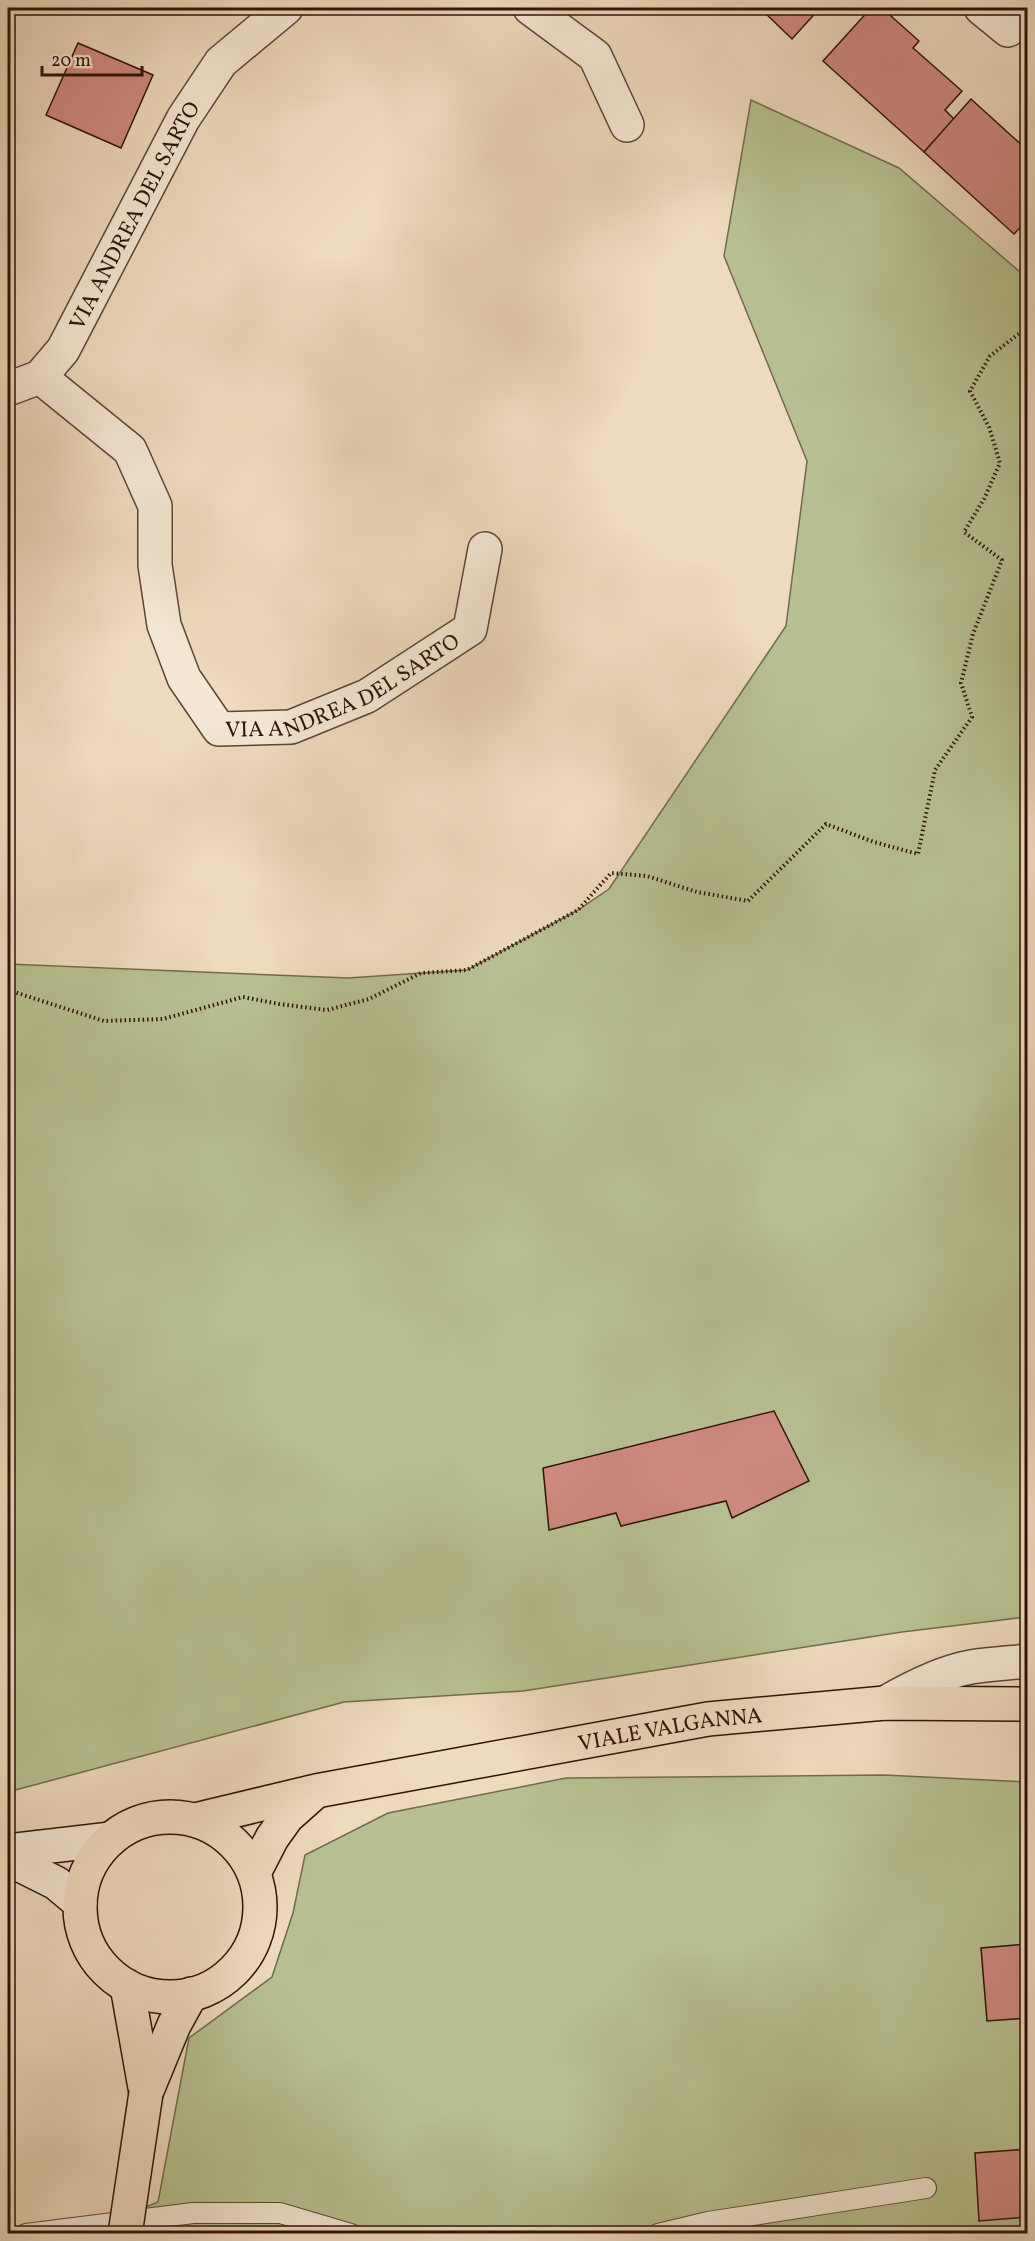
<svg xmlns="http://www.w3.org/2000/svg" width="1035" height="2241" font-family="Vollkorn,serif">
  <style>
    .green { fill: #b8c091; stroke: #736a4c; stroke-width: 1.5 }
    .building { fill: #ce8a7f; stroke: #2e1307; stroke-width: 1.5 }
    .lines { fill: none; stroke-linecap: round; stroke-linejoin: round }
    .lane-casing { stroke: #5e4534; stroke-width: 22 }
    .street-casing { stroke: #5e4534; stroke-width: 36 }
    .secondary-casing { stroke: #2e1307; stroke-width: 36 }
    .primary-casing { stroke: #2e1307; stroke-width: 36 }
    .path { stroke: #2e1307; stroke-width: 4; stroke-dasharray: 1.5 3; stroke-linecap: butt }
    .lane { stroke: #f4e7d3; stroke-width: 20 }
    .street { stroke: #f4e7d3; stroke-width: 33 }
    .secondary { stroke: #f4e7d3; stroke-width: 33 }
    .primary { stroke: #eedabc; stroke-width: 33 }
    .primary-bridge-casing { stroke: #2e1307; stroke-width: 36; stroke-linecap: butt }
    .primary-bridge { stroke: #eedabc; stroke-width: 33 }
    .labels { text-anchor: middle; stroke-width: 6; stroke-linejoin: round; paint-order: stroke }
    .street-label { font-size: 22px; fill: #2e1307; stroke: #f4e7d3 }
  </style>
  <rect width="100%" height="100%" fill="#eedabc"/>
  <filter id="stains"><feTurbulence type="fractalNoise" baseFrequency=".00333" numOctaves="4"/><feColorMatrix values="0 0 0 0 .2 0 0 0 0 .09 0 0 0 0 .02 0 0 0 .5 -.17"/></filter>
  <radialGradient id="worn" r=".72"><stop offset=".6" stop-color="#630" stop-opacity="0"/><stop offset="1" stop-color="#630" stop-opacity=".3"/></radialGradient>
  <g class="green">
    <polygon points="751,100 899,168 1027,278 1027,1617 902,1632 523,1691 344,1702 8,1792 8,964 348,978 467,970 578,910 609,889 786,626 807,461 724,256"/>
    <polygon points="884,1775 1027,1782 1027,2233 80,2234 158,2202 189,2038 272,1977 293,1913 305,1855 388,1813 566,1778"/>
  </g>
  <g class="building">
    <polygon points="760,8 820,8 792,39"/>
    <polygon points="871,8 882,8 919,41 913,48 962,91 945,110 954,119 924,152 823,61"/>
    <polygon points="78,43 153,75 121,148 46,115"/>
    <polygon points="971,99 1025,148 1028,145 1028,219 1014,234 924,152"/>
    <polygon points="774,1411 809,1481 732,1518 726,1501 621,1526 616,1513 549,1530 543,1468"/>
    <polygon points="1028,1944 1028,2018 987,2021 981,1948"/>
    <polygon points="1028,2149 1028,2217 979,2221 975,2153"/>
  </g>
  <g class="lines">
    <g class="lane-casing">
      <g id="lane">
        <polyline points="26,2234 193,2213 280,2213 351,2234"/>
        <polyline points="658,2234 708,2222 926,2188"/>
      </g>
    </g>
    <g class="street-casing">
      <g id="street">
        <polyline points="530,8 595,56 627,125"/>
        <polyline points="981,8 1008,30 1026,8"/>
        <path id="s1" d="M 40,377 L 130,450 L 155,506 L 155,565 L 164,625 L 184,678 L 219,729 L 291,727 L 367,696 L 470,629 L 485,549"/>
        <path id="s2" d="M 8,389 L 40,377 L 63,350 L 183,119 L 221,62 L 286,8"/>
        <path d="M 885,1703 C 911,1688 942,1672 971,1667 C 990,1664 1009,1663 1028,1661"/>
      </g>
    </g>
    <g class="secondary-casing">
      <g id="secondary">
        <polyline points="8,1851 111,1839"/>
        <polyline points="8,1859 56,1883 80,1903"/>
      </g>
    </g>
    <g class="primary-casing">
      <g id="primary">
        <circle cx="170" cy="1907" r="90"/>
        <path id="s3" d="M 195,1820 L 316,1791 L 708,1719 L 885,1703 L 1028,1704"/>
        <polyline points="254,1873 272,1838 287,1817 315,1792"/>
        <polyline points="127,1986 146,2093"/>
        <polyline points="146,2093 174,2025 191,1994"/>
      </g>
    </g>
    <polyline class="path" points="8,990 104,1021 163,1019 243,997 279,1004 327,1010 369,999 421,973 467,970 578,910 611,873 647,876 697,892 748,901 826,824 874,842 918,854 935,770 972,717 961,683 973,634 1002,560 964,532 984,499 1000,463 989,427 970,391 990,356 1025,329 1028,324"/>
    <use href="#lane" class="lane"/>
    <use href="#street" class="street"/>
    <use href="#secondary" class="secondary"/>
    <use href="#primary" class="primary"/>
    <g class="primary-bridge-casing">
      <polyline id="primary-bridge" points="125,2234 146,2093"/>
    </g>
    <use href="#primary-bridge" class="primary-bridge"/>
  </g>
  <g class="labels">
    <g class="street-label">
      <text dy="8" stroke="none"><textPath href="#s2" startOffset="222">VIA ANDREA DEL SARTO</textPath></text>
      <text dy="8" stroke="none"><textPath href="#s1" startOffset="549">VIA ANDREA DEL SARTO</textPath></text>
      <text dy="8" stroke="none"><textPath href="#s3" startOffset="484">VIALE VALGANNA</textPath></text>
    </g>
  </g>
  <rect width="1035" height="2241" fill="none" stroke="#eedabc" stroke-width="30"/>
  <rect x="9" y="9" width="1017" height="2223" fill="none" stroke="#2e1307" stroke-width="3"/>
  <rect x="15" y="15" width="1005" height="2211" fill="none" stroke="#2e1307" stroke-width="1.5"/>
  <path d="M42 66v9h100v-9" fill="none" stroke="#2e1307" stroke-width="3"/>
  <text x="51" y="66" font-size="18" fill="#2e1307" stroke="#f4e7d3" stroke-width="4.5" paint-order="stroke">20 m</text>
  <rect width="100%" height="100%" filter="url(#stains)"/>
  <rect width="100%" height="100%" fill="url(#worn)"/>
</svg>
